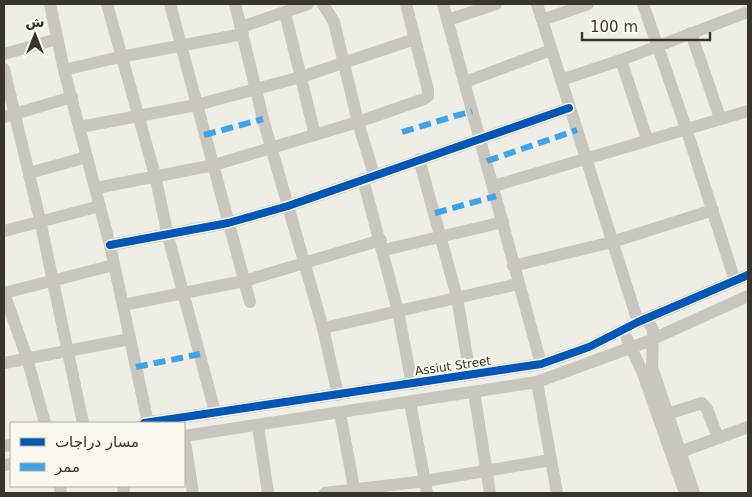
<svg xmlns="http://www.w3.org/2000/svg" width="752" height="497" font-family="'DejaVu Sans','Noto Sans Arabic',sans-serif">
  <style>
    .lines { fill: none; stroke-linecap: round; stroke-linejoin: round }
    .minor { stroke: #c8c6be; stroke-width: 12 }
    .quiet { stroke: #3fa3eb; stroke-width: 6; stroke-dasharray: 12 6; stroke-linecap: butt }
    .cycleway-casing { stroke: #faf8ee; stroke-width: 11 }
    .cycleway { stroke: #0057b8; stroke-width: 8 }
    .labels { text-anchor: middle; stroke-width: 4.5; stroke-linejoin: round; paint-order: stroke }
    .street-label { font-size: 12px; fill: #39352c; stroke: #faf8ee }
  </style>
  <rect width="100%" height="100%" fill="#eeede6"/>
  <g class="lines">
    <g class="minor">
      <polyline points="50,4 64,70 110,245 148,423"/>
      <polyline points="107,4 155,175 168,236 215,412"/>
      <polyline points="170,4 250,302"/>
      <polyline points="235,4 263,119 323,328 338,395"/>
      <polyline points="323,4 334,22 358,122 374,175"/>
      <polyline points="443,4 541,364"/>
      <polyline points="537,4 638,322"/>
      <polyline points="643,4 686,128 735,281"/>
      <polyline points="285,13 315,135"/>
      <polyline points="448,20 496,4"/>
      <polyline points="542,20 588,4"/>
      <polyline points="241,27 308,4"/>
      <polyline points="691,33 720,118"/>
      <polyline points="4,54 57,39"/>
      <polyline points="621,60 647,139"/>
      <polyline points="4,69 40,220 83,423"/>
      <polyline points="64,70 120,57 243,34"/>
      <polyline points="561,80 621,60 748,12"/>
      <polyline points="465,82 551,50"/>
      <polyline points="4,117 72,97"/>
      <polyline points="80,127 196,105 301,77 415,39"/>
      <polyline points="419,159 457,297 470,375"/>
      <polyline points="29,173 87,157"/>
      <polyline points="363,179 398,311 412,384"/>
      <polyline points="494,186 748,111"/>
      <polyline points="96,188 214,165 358,122 424,99 428,96 428,90 406,4"/>
      <polyline points="4,231 100,206"/>
      <polyline points="110,245 228,223 288,206 569,108"/>
      <polyline points="384,250 503,222"/>
      <polyline points="513,266 612,242 713,210"/>
      <polyline points="4,293 27,358 45,423"/>
      <polyline points="4,293 114,265"/>
      <polyline points="123,305 244,281 381,240"/>
      <polyline points="648,320 653,330 652,367 694,493"/>
      <polyline points="323,328 518,284"/>
      <polyline points="627,339 642,371 685,493"/>
      <polyline points="4,363 130,339"/>
      <polyline points="537,382 557,493"/>
      <polyline points="474,392 490,493"/>
      <polyline points="410,402 427,493"/>
      <polyline points="340,413 355,493"/>
      <polyline points="667,414 702,403 707,409 718,438"/>
      <polyline points="144,423 541,364 589,347 638,322 748,275"/>
      <polyline points="258,426 268,493"/>
      <polyline points="184,436 537,382 646,342 748,296"/>
      <polyline points="184,436 193,493"/>
      <polyline points="4,446 11,445"/>
      <polyline points="680,452 748,427"/>
      <polyline points="4,465 11,464"/>
      <polyline points="60,486 61,493"/>
      <polyline points="123,486 124,493"/>
      <polyline points="325,493 425,481 551,460"/>
    </g>
    <g class="quiet">
      <polyline points="402,132 472,111"/>
      <polyline points="204,135 263,119"/>
      <polyline points="487,161 577,130"/>
      <polyline points="435,213 496,196"/>
      <polyline points="136,367 200,354"/>
    </g>
    <g class="cycleway-casing">
      <g id="cycleway">
        <polyline points="110,245 228,223 288,206 569,108"/>
        <polyline points="144,423 541,364 589,347 638,322 748,275"/>
      </g>
    </g>
    <use href="#cycleway" class="cycleway"/>
  </g>
  <g class="labels">
    <g class="street-label">
      <text transform="translate(453 366) rotate(-8)" y="4">Assiut Street</text>
    </g>
  </g>
  <rect width="752" height="497" fill="none" stroke="#39352c" stroke-width="10"/>
  <rect x="10" y="422" width="175" height="65" fill="#faf8ee" stroke="#adaaa0"/>
  <rect x="20" y="438" width="25" height="8" fill="#0057b8" stroke="#adaaa0"/>
  <text x="55" y="447" font-size="15" fill="#39352c">مسار دراجات</text>
  <rect x="20" y="463" width="25" height="8" fill="#3fa3eb" stroke="#adaaa0"/>
  <text x="55" y="472" font-size="15" fill="#39352c">ممر</text>
  <g transform="translate(35 35)" stroke="#faf8ee" stroke-width="4" paint-order="stroke">
  <path d="M0-4L9 19L0 12L-9 19Z" fill="#39352c"/>
  <text y="-8" font-size="14" font-weight="bold" text-anchor="middle" fill="#39352c">ش</text>
  </g>
  <path d="M582 32v8h128v-8" fill="none" stroke="#39352c" stroke-width="2.5"/>
  <text x="590" y="32" font-size="15" fill="#39352c" stroke="#faf8ee" stroke-width="4" paint-order="stroke">100 m</text>
</svg>
